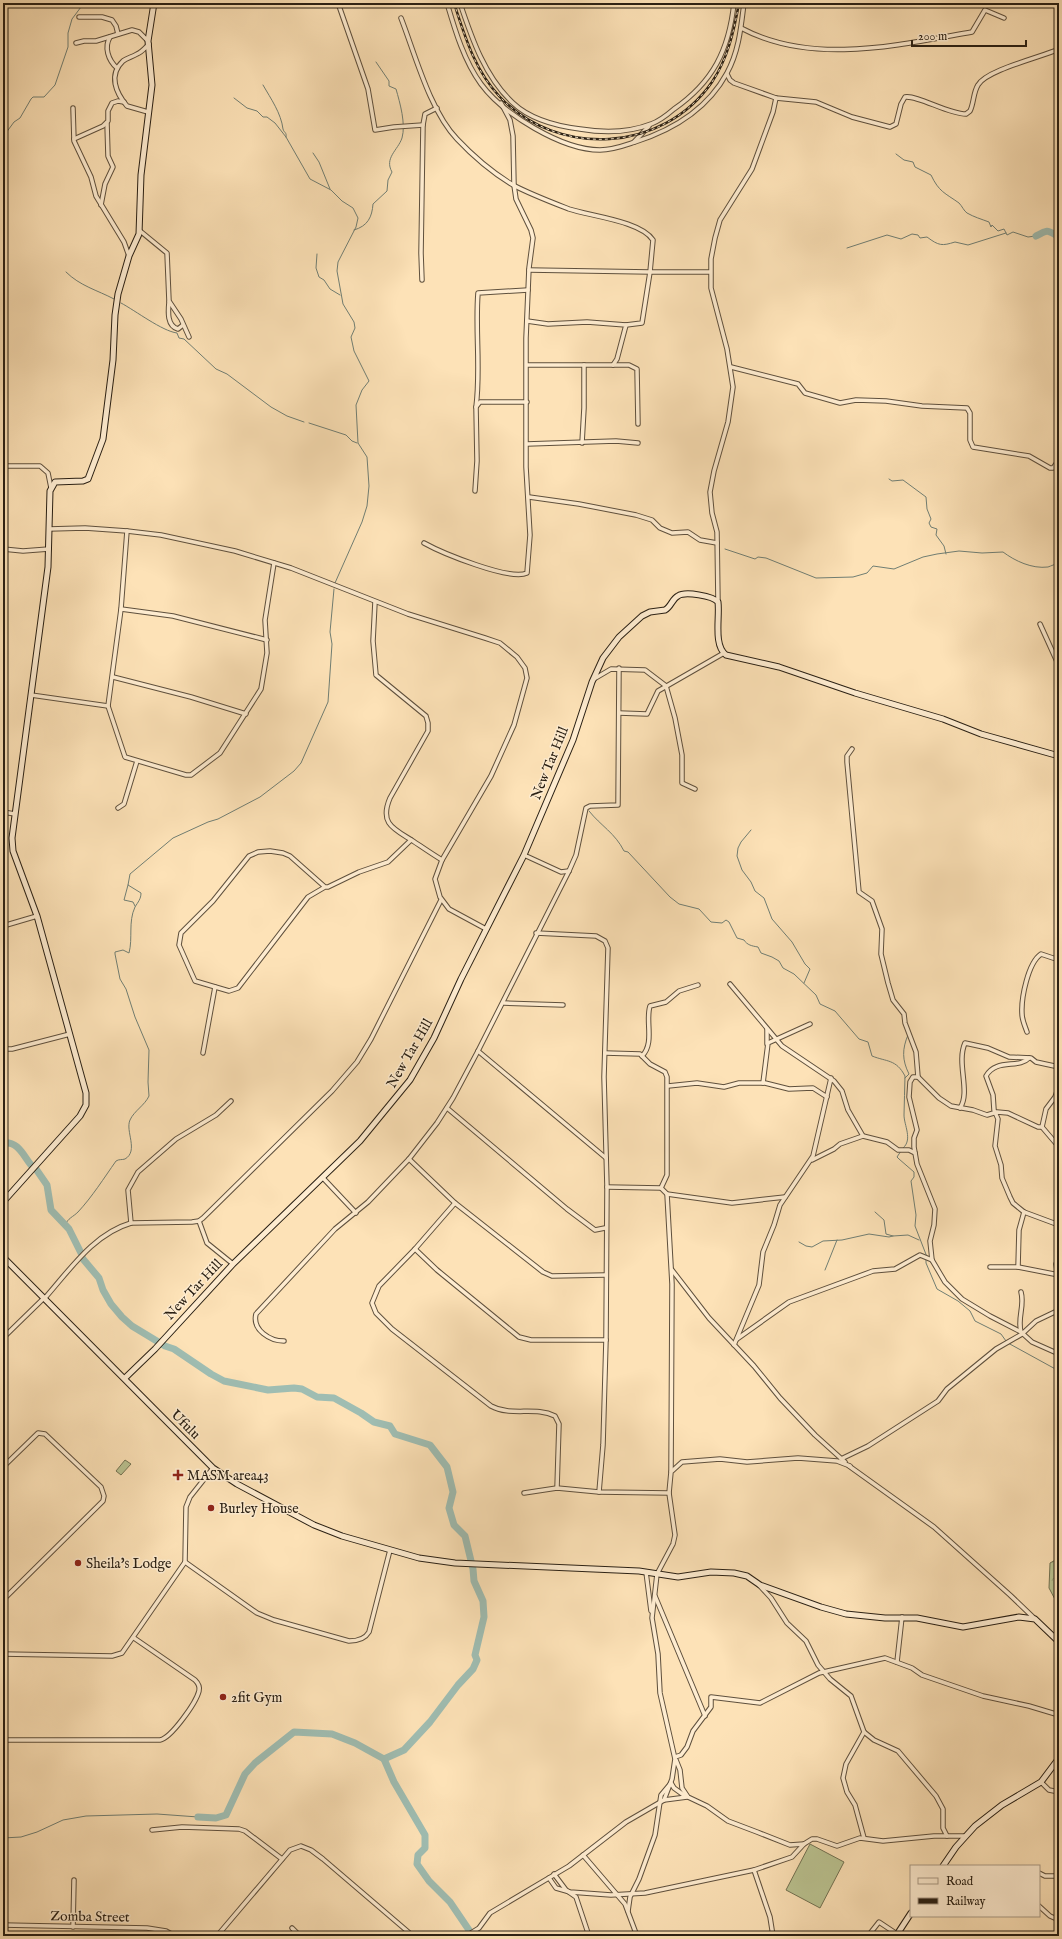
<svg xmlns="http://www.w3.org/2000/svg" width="1062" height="1939" font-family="'IM FELL English',serif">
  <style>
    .forest { fill: url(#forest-crowns); stroke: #727253 }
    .pitch { fill: #bbc492; stroke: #727253 }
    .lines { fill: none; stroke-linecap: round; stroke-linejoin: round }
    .stream { stroke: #707e73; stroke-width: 1 }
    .river { stroke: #9fbdb2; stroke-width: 7 }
    .street-casing { stroke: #5f503d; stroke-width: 5.5 }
    .secondary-casing { stroke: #2a2014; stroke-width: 7 }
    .street { stroke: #feecd0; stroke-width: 3.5 }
    .secondary { stroke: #feecd0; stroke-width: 5 }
    .rail-casing { stroke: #2a2014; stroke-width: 2.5 }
    .rail { stroke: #feecd0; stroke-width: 1; stroke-dasharray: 3; stroke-linecap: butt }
    .poi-dot { fill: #8f2418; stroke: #feecd0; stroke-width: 1.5 }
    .labels { text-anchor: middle; stroke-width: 3; stroke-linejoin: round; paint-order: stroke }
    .street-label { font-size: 14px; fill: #2a2014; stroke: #feecd0 }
    .poi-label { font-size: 14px; fill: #2a2014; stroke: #feecd0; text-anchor: start }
  </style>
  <defs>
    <pattern id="forest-crowns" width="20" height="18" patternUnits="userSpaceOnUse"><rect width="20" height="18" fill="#bbc492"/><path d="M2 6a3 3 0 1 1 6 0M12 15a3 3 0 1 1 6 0" fill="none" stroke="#a1a87d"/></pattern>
  </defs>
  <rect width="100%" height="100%" fill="#fde2b7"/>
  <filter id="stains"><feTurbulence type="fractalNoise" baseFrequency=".005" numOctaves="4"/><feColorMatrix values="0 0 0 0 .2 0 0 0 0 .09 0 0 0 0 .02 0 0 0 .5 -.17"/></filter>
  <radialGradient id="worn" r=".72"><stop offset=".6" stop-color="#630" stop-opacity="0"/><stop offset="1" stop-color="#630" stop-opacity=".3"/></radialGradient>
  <polygon class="forest" points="1059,1558 1059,1605 1058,1605 1049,1588 1050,1563"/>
  <g class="pitch">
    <polygon points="125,1460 131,1464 121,1475 116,1471"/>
    <polygon points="810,1844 844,1862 820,1908 786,1890"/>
  </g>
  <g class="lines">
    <g class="stream">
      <path d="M 263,85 C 271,99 281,113 283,129 C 284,133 287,132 286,137"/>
      <polyline points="234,98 247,108 257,111 263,117 267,117 275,123 286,137 310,179 331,190 342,201 353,208 358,218 356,227 338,262 337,271 343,304 354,322 355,328 351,337 354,351 369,381 362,390 356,405 358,443 367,457 369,486 367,506 362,522 335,583"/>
      <polyline points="3,137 14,122 20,118 31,99 33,97 44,97 55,85 68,47 68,33 72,19 84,3"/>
      <polyline points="313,153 319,162 330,189"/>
      <path d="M 896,154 L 904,160 L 913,162 L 915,167 L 931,175 C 939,192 945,193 959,203 C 962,206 964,211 967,213 C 974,217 981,219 989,222 L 991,227 L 992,225 L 998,231 L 1004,229 L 1007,235 L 1013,232 L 1028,237 L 1036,236"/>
      <path d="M 354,230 C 368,226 372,217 373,204 L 387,191 L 388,180 L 392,172 C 384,158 398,150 402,138 C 406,124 400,103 396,89 L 389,86 L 389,81 L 376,62"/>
      <path d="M 847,248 L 887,235 L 901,239 L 912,234 L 918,235 L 920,238 L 927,237 C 939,246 942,246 955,242 L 968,245 L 1006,233"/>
      <polyline points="317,254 316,268 319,277 324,280 330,289 340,295"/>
      <path d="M 66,272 C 80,286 97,290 114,299"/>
      <path d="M 121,303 C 136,311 162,331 177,333 L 179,338 L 184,339 L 216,369 L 227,374 L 271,407 L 287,416 L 304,422"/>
      <polyline points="309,423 346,435 352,441 357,443"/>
      <polyline points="889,479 892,481 903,480 926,497 927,509 931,519 929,523 931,527 937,529 936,535 944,546 946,554"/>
      <path d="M 725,549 L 755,559 L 758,557 L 766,558 L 816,578 L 853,577 L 867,573 L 873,566 L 894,569 L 923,557 L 937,554 L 959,551 L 982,553 L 1003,552 C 1015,561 1032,569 1048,567 C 1051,566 1055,564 1059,563"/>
      <path d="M 589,811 C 601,826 615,833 624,851 L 628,852 L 670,897 L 679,904 L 699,909 L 711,922 L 722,923 L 726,920 L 729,922 L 737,938 L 744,940 C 747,945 752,946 758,947 L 761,953 L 772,957 L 779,961 L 783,968 L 794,974 L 816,995 L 820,1004 L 835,1011 L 859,1039 L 868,1042 L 872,1056 C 887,1062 896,1059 905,1076 C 905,1089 904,1102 904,1115 C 904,1125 913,1140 903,1148"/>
      <polyline points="751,830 741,842 738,848 737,856 742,870 751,882 755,891 764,898 772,919 792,942 805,964 810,969 804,983"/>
      <polyline points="128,885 124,900 133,902 135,906"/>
      <path d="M 905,1078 L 909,1074 C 902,1060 902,1049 908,1035"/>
      <polyline points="901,1151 897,1157 899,1159 914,1172 914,1177 911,1181 916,1215 915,1226 927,1257"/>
      <polyline points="875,1212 884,1220 886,1234 893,1236 908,1235 919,1240"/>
      <path d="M 65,1225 C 68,1218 73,1217 78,1212 C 92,1197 104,1178 116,1161 C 119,1159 122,1160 125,1159 C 139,1151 125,1131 130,1120 C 134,1111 145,1105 149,1096 L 148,1082 L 149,1050 L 135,1017 L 126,989 L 120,979 L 115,954 L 115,952 L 123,950 L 129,953 C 133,938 128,922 135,907 C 138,902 141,899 141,893 L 128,885 L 130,874 L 173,838 L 208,822 L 218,819 L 260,797 L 294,771 L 301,763 L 328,702 L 332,644 L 330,632 L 334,589"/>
      <polyline points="799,1242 806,1246 812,1247 823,1241 842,1240 869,1234 889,1237 893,1236"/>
      <polyline points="926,1260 926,1263 937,1289 958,1301 970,1311 975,1321 1001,1334 1006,1341"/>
      <polyline points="825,1270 837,1240"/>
      <polyline points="1008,1343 1059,1371"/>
      <polyline points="3,1838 21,1837 37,1832 63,1820 86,1816 157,1814 198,1817"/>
    </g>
    <g class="river">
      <path d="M 1036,236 C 1049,229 1047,230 1059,237"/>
      <path d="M 3,1143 C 18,1141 23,1155 31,1165"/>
      <polyline points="36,1169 47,1185 51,1210 69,1229 82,1255"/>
      <polyline points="83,1259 99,1278 103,1290 111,1304 122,1317 132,1326 165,1346 174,1349 211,1374 224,1381 268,1390 294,1388 302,1389 317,1397 334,1398 361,1413 374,1422 390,1426 395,1434 430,1445 447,1467 453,1492 449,1508 454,1525 465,1536 473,1569 474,1581 483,1601 484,1617 475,1655 477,1660 473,1669 458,1685 430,1722 404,1750 384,1759"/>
      <polyline points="198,1817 216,1818 226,1815 245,1774 255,1763 294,1732 332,1734 355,1743 384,1759 394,1782 425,1835 425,1848 418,1855 417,1864 429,1881 450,1902 471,1933"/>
    </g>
    <g class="street-casing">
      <g id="street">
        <polyline points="338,3 368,89 375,130 394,127 423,125"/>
        <path d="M 447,3 C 455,30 464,61 481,84 C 503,114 562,150 600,150 C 613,150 623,146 635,142 C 673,130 707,110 727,73 C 739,51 741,27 744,3"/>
        <path d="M 460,3 C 472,39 485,77 513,103 C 531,120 556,126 580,129 C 604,133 628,133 651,124 C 660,121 667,115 674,109 C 713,82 729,50 734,3"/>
        <polyline points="79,17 102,17 112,20 116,26 118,34"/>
        <path d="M 401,18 C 415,54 430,111 457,139 C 473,156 493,173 513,185 C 530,194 551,202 569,209 C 590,216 641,221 653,240 L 650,272 L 710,272"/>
        <path d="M 741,28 C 812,66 898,45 972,32 L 985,10 L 1004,18"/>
        <path d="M 110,37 C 104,47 108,60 117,68"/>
        <polyline points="76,43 84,41 96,41 132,30 139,32 148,41"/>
        <path d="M 727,74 L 730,80 L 734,83 L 776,98 L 816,102 L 852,117 L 890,127 L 896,124 L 901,104 L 905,97 C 918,95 948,114 966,114 L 970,111 C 974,103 973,93 978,85 C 986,70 1042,57 1059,49"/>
        <polyline points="73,108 74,141 91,177 96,196 124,242 129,256"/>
        <path d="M 148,112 L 127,106 C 116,93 108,75 123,61 C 127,58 132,57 137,54 C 142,52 145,48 149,44"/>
        <polyline points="74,139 103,126 108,121 108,111 112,103 118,101 124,102"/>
        <polyline points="634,142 649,126"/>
        <polyline points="101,205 105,184 113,167 108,156 107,123"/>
        <polyline points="139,230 167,253 169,301 181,319 189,337"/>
        <polyline points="529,270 650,272 642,323 626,325"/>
        <polyline points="422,280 421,253 423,125 425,114 437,108"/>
        <path d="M 169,302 C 168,312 167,326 178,329 L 183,325"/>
        <polyline points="527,321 548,324 587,322 626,325 617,359 613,365"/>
        <polyline points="527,365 629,365 637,369 638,424"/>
        <polyline points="731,367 798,384 805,393 840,403 856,400 886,401 922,406 967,408 970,413 970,440 973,447 1029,456 1050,468 1053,468 1059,460"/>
        <path d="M 476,407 C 481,369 475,331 478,293 L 528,290"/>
        <polyline points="582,443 584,408 584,365"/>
        <polyline points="527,444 616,441 638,443"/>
        <polyline points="3,466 40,466 48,473 51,488"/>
        <polyline points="475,491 477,461 476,407 480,402 527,402"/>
        <polyline points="529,497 579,504 636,515 652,520 660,528 672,533 688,532 700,540 717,543"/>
        <polyline points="49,529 85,528 127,531 161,535 235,551 291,568 408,614 485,638 500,643 517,657 525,668 527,678 514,725 491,776 442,860 435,879 440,897 449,909 486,929"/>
        <polyline points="127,531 121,609 108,706 125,757 186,775 191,775 220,753 261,689 267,653 265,620 274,563"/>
        <path d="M 424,543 C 442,553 510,581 527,573 L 530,535 L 526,467 L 526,338 L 529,268 L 533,238 L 531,230 L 516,199 L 514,185 L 513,136 L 510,120 L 501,103"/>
        <polyline points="3,549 23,551 49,549"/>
        <path d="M 375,602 L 373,641 L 376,675 L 426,716 L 428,723 L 428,731 L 390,798 C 379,824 394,829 413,841 C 422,847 432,854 442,860"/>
        <polyline points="718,602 717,532 712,513 710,492 714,471 728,422 733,387 727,349 711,288 711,259 715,238 720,220 752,169 773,112 776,98"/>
        <polyline points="121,609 173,616 267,640"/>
        <polyline points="1040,624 1059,666"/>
        <polyline points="113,677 191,697 246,714"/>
        <polyline points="594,679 611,669 645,670 666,686 675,718 682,755 682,783 695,789"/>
        <polyline points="31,695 108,706"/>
        <polyline points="619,713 647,714 658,691 724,653"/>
        <polyline points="852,749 847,756 847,762 859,892 872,901 882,929 881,954 888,983 893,1000 904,1014 905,1023 916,1052 918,1077 939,1098 951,1106 973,1110 987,1115 997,1112 1008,1113 1038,1127 1042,1127 1046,1109 1055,1097 1059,1086"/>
        <polyline points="118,808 124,804 137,761"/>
        <polyline points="3,812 15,814"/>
        <polyline points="524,855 561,872 569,871"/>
        <polyline points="325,887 290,856 283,853 270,851 258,852 249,856 213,901 181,933 179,945 195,981 229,991 238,988 308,897 325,887 328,887 359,872 388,862 411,840"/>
        <polyline points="3,926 37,916"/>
        <polyline points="536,933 596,936 605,941 608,948 604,1077 607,1187 606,1340 603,1445 599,1492"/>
        <polyline points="730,984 782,1046 834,1081 842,1091 848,1110 863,1136"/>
        <polyline points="504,1003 563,1005"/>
        <path d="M 1027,1032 C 1025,1026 1022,1020 1022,1014 C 1021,998 1028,963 1041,954 L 1059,960"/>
        <polyline points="767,1044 767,1029"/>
        <polyline points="3,1049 12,1049 70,1034"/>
        <polyline points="478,1051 606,1158"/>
        <polyline points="203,1053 215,987"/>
        <polyline points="605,1053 640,1054 650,1064 665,1072 667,1077 667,1175 661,1188"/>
        <path d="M 642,1056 C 655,1043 645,1021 650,1006 L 666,1002 L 679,991 L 698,985"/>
        <path d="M 1029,1058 C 1019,1069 996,1058 986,1076 L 993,1095 L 994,1110 L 998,1119 L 995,1146 L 1001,1165 L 1002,1178 L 1010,1197 L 1013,1203 L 1024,1212 L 1059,1225"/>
        <polyline points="918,1077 913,1077 910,1082 909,1097 917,1130 914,1138 914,1147 917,1164 935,1209 934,1225 930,1241 932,1260 945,1282 962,1299 990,1316 1021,1332 1032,1342 1059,1354"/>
        <polyline points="763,1083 768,1043 810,1024"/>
        <polyline points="668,1086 697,1083 724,1087 739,1083 765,1083 789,1089 813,1088 827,1097"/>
        <polyline points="447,1108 567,1209 595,1230 605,1228"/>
        <path d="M 960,1108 C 971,1092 956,1063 965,1043 L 988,1048 L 1009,1057 L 1031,1058 L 1036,1062 L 1059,1067"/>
        <polyline points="1042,1127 1059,1147"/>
        <polyline points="409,1159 455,1203 543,1272 552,1276 605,1275"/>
        <polyline points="812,1160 834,1149 840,1144 863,1136 887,1142 898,1150 909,1150 915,1153"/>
        <polyline points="323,1178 356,1213"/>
        <polyline points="607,1187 661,1188 667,1194 672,1284 671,1471"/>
        <polyline points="667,1194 732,1203 785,1197"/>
        <path d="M 455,1203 L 415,1249 L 379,1286 L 372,1303 L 376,1313 L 392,1329 L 491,1406 C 511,1417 535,1406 555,1416 L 559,1424 L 557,1488"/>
        <polyline points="199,1221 207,1243 233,1264"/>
        <polyline points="131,1223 128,1190 138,1172 176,1139 216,1115 231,1101"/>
        <polyline points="415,1249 437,1270 519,1337 531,1340 606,1340"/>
        <polyline points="1056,1264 1059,1283"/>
        <polyline points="990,1267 1018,1267 1059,1275"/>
        <polyline points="1018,1267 1019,1230 1024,1212"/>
        <polyline points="672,1270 709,1318 754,1366 780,1398 815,1435 845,1462"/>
        <path d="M 44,1299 C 69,1271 93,1234 131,1223 L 192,1222 L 199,1221 L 203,1218 L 332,1091 L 357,1062 L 371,1039 L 441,900"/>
        <path d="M 1021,1332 C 1017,1318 1025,1306 1021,1292"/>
        <polyline points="3,1338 43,1299"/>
        <polyline points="737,1339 789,1302 873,1271 895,1269 920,1255 932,1260"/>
        <path d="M 284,1341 C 270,1341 252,1330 256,1314 L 335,1229 L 368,1202 L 409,1159 L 437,1123 L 453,1098 L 478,1051 L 569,871 L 576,855 L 586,808 L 590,806 L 618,805 L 619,668"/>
        <polyline points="734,1345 759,1285 763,1252 774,1225 780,1205 813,1156 831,1078"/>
        <polyline points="841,1459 868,1446 938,1401 947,1389 996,1349 1022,1334 1036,1321 1059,1310"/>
        <polyline points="849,1466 934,1527 1010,1595 1034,1618"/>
        <polyline points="3,1467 38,1433 45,1434 101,1487 104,1496 103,1501 3,1600"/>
        <polyline points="524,1493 557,1488 599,1492 669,1493"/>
        <path d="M 185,1562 L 257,1613 L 274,1620 L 349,1641 C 358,1641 365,1639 369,1632 L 390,1550"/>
        <polyline points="646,1572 651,1611"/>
        <polyline points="759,1585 771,1598 787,1623 806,1641 818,1665 830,1679 851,1696 864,1732 874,1740 898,1751 936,1796 943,1809 943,1828 947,1836"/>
        <polyline points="655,1596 705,1716"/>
        <polyline points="3,1654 112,1656 122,1653 185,1562 186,1507 190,1497 213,1468"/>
        <polyline points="897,1662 902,1617"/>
        <polyline points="864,1732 846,1764 843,1778 847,1792 855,1805 864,1838"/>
        <path d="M 3,1740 L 160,1740 C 171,1738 196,1703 199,1691 C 200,1687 198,1683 195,1680 L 134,1638"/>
        <polyline points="675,1757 681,1755 687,1747 693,1731 711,1707 711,1697 760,1703 819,1673 885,1658 912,1668 922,1675 983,1696 1029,1706 1059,1715"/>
        <polyline points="676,1760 680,1770 682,1788 688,1797 707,1806 728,1821 757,1832 790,1845 804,1844"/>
        <polyline points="1041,1782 1049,1790 1059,1792"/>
        <polyline points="664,1800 687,1797"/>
        <polyline points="152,1830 182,1827 239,1829 245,1831 282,1859"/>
        <polyline points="583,1855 625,1904 637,1936"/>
        <polyline points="754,1870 770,1917 773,1936"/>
        <polyline points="1039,1873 1045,1876 1059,1876"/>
        <polyline points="554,1874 566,1890 576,1897 589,1936"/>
        <polyline points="549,1878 556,1888 570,1892 611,1895 645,1893 754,1870 792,1857 804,1844 812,1839 817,1839 837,1846 860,1838 883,1841 934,1836 964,1836"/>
        <polyline points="1039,1906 1050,1916 1059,1920"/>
        <polyline points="628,1911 630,1897 639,1879 655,1835 661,1795 671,1783 674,1788 685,1796"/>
        <polyline points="3,1925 147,1928 166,1931 175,1936"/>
        <polyline points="73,1927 74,1880"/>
        <polyline points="292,1928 300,1936"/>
        <polyline points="217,1936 290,1850 301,1846 311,1850 323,1859 413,1936"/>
        <polyline points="466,1936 479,1928 490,1913 569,1866 626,1822 664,1800 672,1779 675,1759 660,1693 658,1654 652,1618 657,1574 673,1544 675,1535 669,1493 671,1472 682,1462 720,1459 747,1462 798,1458 837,1461 850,1466"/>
        <polyline points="868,1936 879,1922 897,1934"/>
      </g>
    </g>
    <g class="secondary-casing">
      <g id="secondary">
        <polyline points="3,1202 80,1116 86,1105 86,1093 37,916 13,851 12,838 48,567 50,491 55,482 83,481 88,479 103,439 113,360 115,315 118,294 129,256 139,234 141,175 152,85 148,41 154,3"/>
        <polyline points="3,1257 213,1468 237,1484 314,1525 342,1536 419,1558 455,1563 639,1571 678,1577 711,1572 734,1573 747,1576 760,1585 821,1607 846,1614 885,1618 917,1618 963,1627 1019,1617 1035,1619 1059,1642"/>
        <path d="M 125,1378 L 155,1349 L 233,1264 L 360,1141 L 410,1080 L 434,1038 L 461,979 L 524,855 L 573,740 L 592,682 L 603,658 L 619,637 L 642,616 L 650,612 L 665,610 C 671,607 672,599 678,596 C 685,591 713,596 718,602 C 720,617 713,645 726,655 L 779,667 L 855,693 L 943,719 L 981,734 L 1059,756"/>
        <polyline points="943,1866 956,1847 975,1826 1002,1805 1041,1782 1059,1758"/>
        <polyline points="896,1936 911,1913"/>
      </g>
    </g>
    <use href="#street" class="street"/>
    <use href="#secondary" class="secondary"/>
    <g class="rail-casing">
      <path id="rail" d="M 454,3 C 465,37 475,71 500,97 C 558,158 663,153 712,82 C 728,58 734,31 739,3"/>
    </g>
    <use href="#rail" class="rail"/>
  </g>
  <g class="poi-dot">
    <path d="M176 1469h4v4h4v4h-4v4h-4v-4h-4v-4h4z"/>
    <circle cx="211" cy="1508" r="4"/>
    <circle cx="78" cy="1563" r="4"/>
    <circle cx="223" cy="1697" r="4"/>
  </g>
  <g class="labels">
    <g class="street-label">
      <text transform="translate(549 763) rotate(-68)" y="5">New Tar Hill</text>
      <text transform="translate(409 1053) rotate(-60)" y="5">New Tar Hill</text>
      <text transform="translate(193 1289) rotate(-47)" y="5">New Tar Hill</text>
      <text transform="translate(186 1424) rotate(45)" y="5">Ufulu</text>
      <text transform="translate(90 1916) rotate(1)" y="5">Zomba Street</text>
    </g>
    <g class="poi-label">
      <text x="187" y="1480">MASM area43</text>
      <text x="219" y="1513">Burley House</text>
      <text x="86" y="1568">Sheila's Lodge</text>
      <text x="231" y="1702">2fit Gym</text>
    </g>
  </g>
  <rect width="1062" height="1939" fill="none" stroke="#fde2b7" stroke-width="16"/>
  <rect x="4" y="4" width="1054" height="1931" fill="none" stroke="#2a2014" stroke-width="2"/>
  <rect x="8" y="8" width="1046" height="1923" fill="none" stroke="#2a2014"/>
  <rect x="910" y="1865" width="130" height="52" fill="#feecd0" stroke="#a99a85"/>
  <rect x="918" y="1878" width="20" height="6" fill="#feecd0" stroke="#a99a85"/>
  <text x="946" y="1885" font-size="12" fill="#2a2014">Road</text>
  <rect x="918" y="1898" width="20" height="6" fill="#2a2014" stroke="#a99a85"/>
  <text x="946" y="1905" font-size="12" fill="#2a2014">Railway</text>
  <path d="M912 40v6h114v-6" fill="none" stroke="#2a2014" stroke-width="2"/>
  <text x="918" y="40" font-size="12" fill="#2a2014" stroke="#feecd0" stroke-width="3" paint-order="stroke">200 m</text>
  <rect width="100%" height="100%" filter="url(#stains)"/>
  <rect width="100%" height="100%" fill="url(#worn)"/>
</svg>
